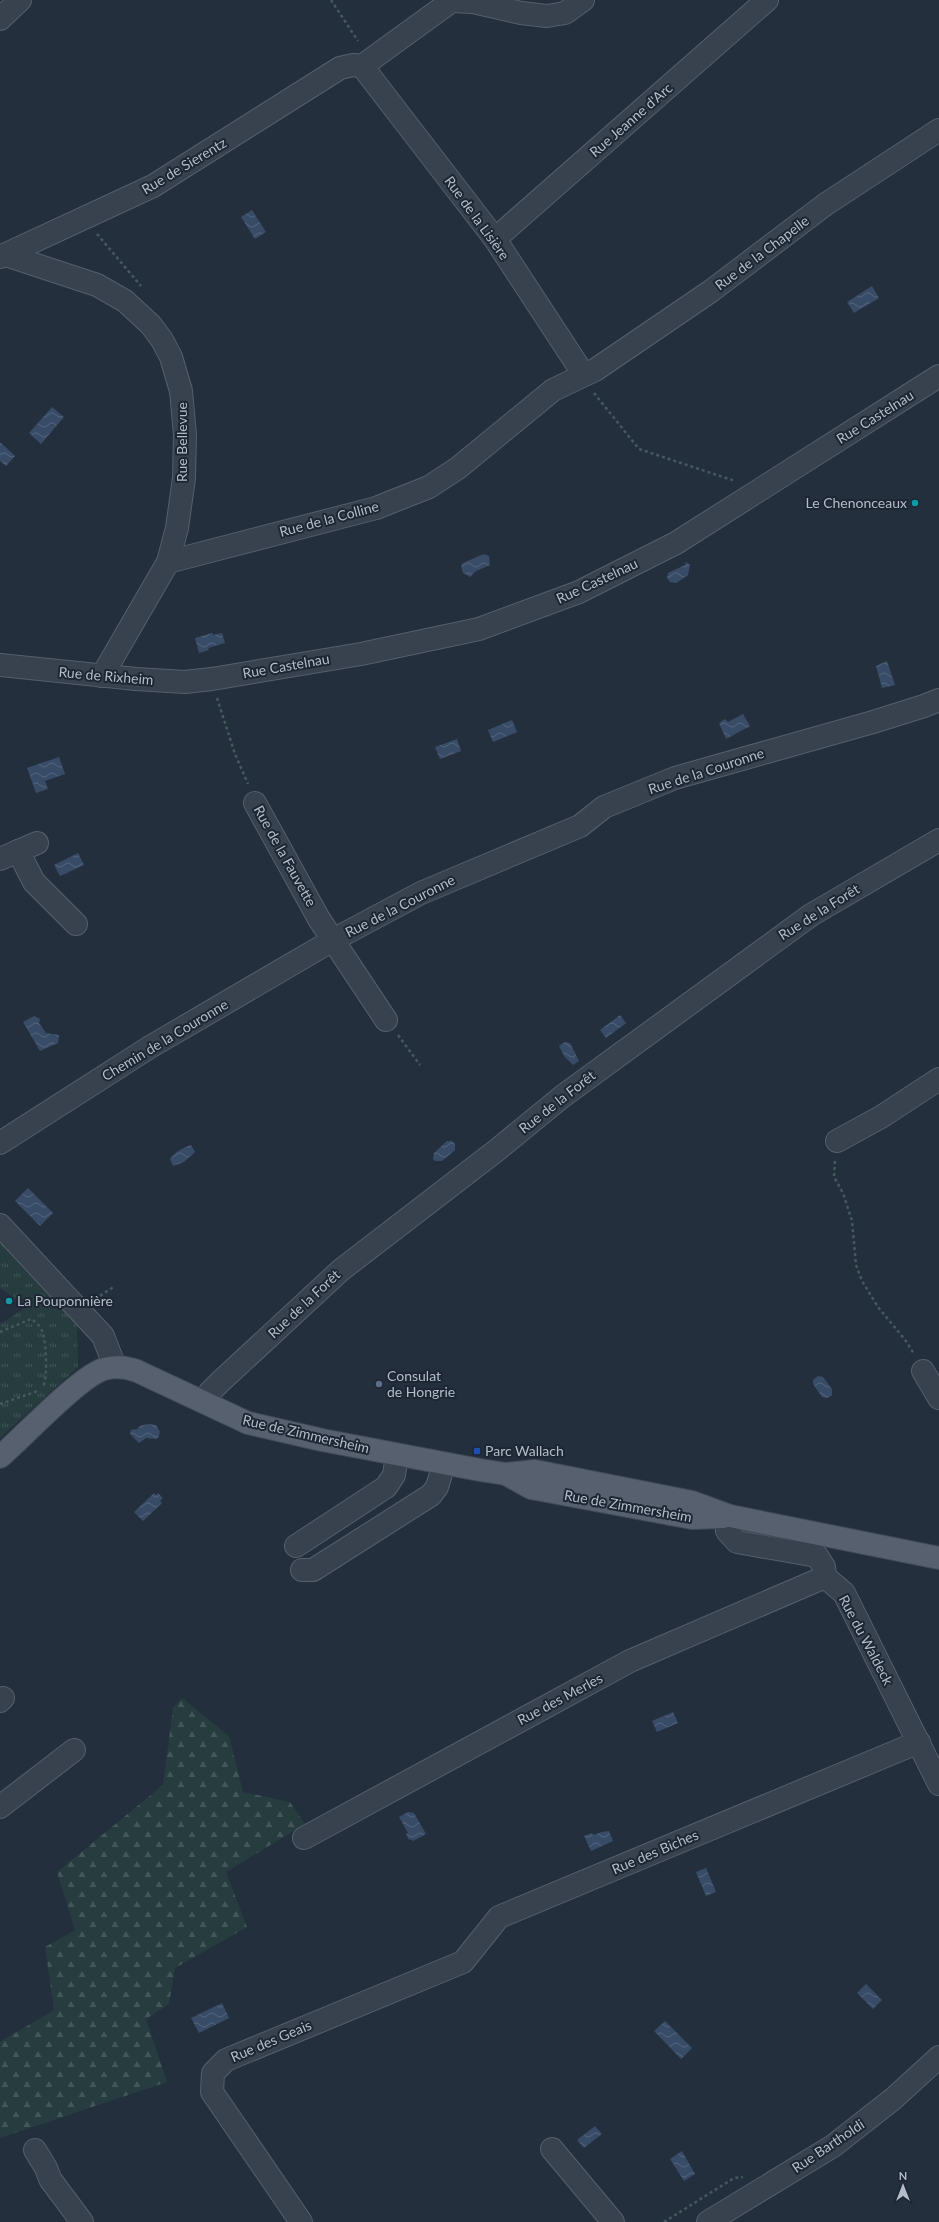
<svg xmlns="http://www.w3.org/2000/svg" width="939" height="2222" font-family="Lato,sans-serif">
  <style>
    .grass { fill: url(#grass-tufts) }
    .forest { fill: url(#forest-firs) }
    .water { fill: url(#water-waves) }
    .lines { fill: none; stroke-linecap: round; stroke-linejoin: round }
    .minor-casing { stroke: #565f6c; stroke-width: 24 }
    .major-casing { stroke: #414a57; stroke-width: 24 }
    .path { stroke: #44595c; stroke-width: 2.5; stroke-dasharray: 3 3; stroke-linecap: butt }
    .minor { stroke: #38414e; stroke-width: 22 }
    .major { stroke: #56606e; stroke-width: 22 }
    .culture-dot { fill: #0f9aa8; stroke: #1d2633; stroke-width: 1.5 }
    .service-dot { fill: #5c6f8a; stroke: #1d2633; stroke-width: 1.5 }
    .transit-dot { fill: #1a4fb4; stroke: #1d2633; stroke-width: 1.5 }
    .labels { text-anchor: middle; stroke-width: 4; stroke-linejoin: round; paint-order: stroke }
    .street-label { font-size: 14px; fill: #b4bcc9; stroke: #1d2633 }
    .poi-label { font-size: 14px; fill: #b4bcc9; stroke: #1d2633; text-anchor: start }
  </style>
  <defs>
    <pattern id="grass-tufts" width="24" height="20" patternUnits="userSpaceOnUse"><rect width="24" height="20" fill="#263c3f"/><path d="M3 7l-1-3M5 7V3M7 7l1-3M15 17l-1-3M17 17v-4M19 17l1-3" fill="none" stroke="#435659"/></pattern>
    <pattern id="forest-firs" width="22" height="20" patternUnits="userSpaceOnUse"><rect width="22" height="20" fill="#263c3f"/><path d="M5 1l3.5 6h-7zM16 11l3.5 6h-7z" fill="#435659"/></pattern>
    <pattern id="water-waves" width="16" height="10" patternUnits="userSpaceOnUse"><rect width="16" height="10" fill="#394c67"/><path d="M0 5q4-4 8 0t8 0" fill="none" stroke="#53647b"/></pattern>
  </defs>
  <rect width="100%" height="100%" fill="#242f3e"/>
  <polygon class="grass" points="0,1239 77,1324 78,1367 0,1438 0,1324 26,1307 0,1288"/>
  <polygon class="forest" points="182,1698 229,1736 243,1792 290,1802 305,1824 226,1872 247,1927 175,1968 169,2004 146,2019 167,2082 0,2138 0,2042 54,2010 45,1947 75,1930 57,1872 163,1785 173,1708"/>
  <g class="water">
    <polygon points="252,210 266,232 255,239 241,217"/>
    <polygon points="872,286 879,298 854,313 847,302"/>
    <polygon points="52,407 64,417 41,444 29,433"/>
    <polygon points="0,442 15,456 6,466 0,461"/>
    <polygon points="484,554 489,556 490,565 476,571 470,577 463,573 461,565 463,563"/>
    <polygon points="686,562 690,565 688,575 676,583 670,582 667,578 668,573 685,565"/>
    <polygon points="212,633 213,635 222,633 225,643 208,648 209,650 199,653 195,638"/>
    <polygon points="887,661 895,685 882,688 876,666"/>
    <polygon points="743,714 750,726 726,739 719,723 725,719 728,722"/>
    <polygon points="512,720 517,732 493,742 488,730"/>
    <polygon points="457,739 461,751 440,759 435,747"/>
    <polygon points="59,757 65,774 45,781 48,789 36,793 27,768"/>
    <polygon points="78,853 84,865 60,876 54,865"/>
    <polygon points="620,1015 626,1023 606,1038 600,1030"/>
    <polygon points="34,1016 40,1019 39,1023 46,1033 59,1035 58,1043 40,1051 23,1022"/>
    <polygon points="565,1042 570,1043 579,1061 573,1065 564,1056 559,1046"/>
    <polygon points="447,1141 452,1141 455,1144 455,1150 442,1161 435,1161 433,1159 434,1153"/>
    <path d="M 191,1145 L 195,1152 L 184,1162 L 173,1166 L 170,1159 C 175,1152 182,1148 191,1145 Z"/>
    <polygon points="28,1188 53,1213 40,1226 15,1201"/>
    <polygon points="818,1376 823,1377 832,1389 832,1395 827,1398 822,1397 813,1384 813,1380"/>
    <polygon points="148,1424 156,1425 160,1432 158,1438 156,1439 146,1438 139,1443 130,1434 131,1430 135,1429 136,1430 140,1426"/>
    <polygon points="154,1493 156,1495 158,1493 163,1498 160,1501 162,1503 143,1521 134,1512"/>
    <polygon points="673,1712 678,1723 657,1732 652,1721"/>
    <polygon points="408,1812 414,1813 426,1834 413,1841 411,1839 409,1840 406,1834 408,1833 399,1817"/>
    <polygon points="609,1831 613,1841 591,1851 584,1836 592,1833 593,1835 602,1832"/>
    <polygon points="706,1868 716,1892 706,1896 696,1872"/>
    <polygon points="866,1984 882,2000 873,2009 857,1993"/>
    <polygon points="222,2003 229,2018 199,2033 191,2018"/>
    <polygon points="665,2021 692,2048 681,2059 654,2031"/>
    <polygon points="595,2126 602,2134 584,2148 577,2140"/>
    <polygon points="682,2151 695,2174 684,2181 670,2159"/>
  </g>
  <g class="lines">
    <g class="minor-casing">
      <g id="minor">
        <polyline points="452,1 473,2 521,13 547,16 565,13 583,0"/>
        <polyline points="0,19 20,0"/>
        <polyline points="362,66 495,239 584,375"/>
        <polyline points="362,66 453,0"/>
        <polyline points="495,239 767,0"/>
        <polyline points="6,255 97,285 125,301 151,325 162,340 171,357 181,391 185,435 184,478 177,528 168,562 102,676"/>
        <polyline points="0,257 153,186 340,68 353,65 362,66"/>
        <polyline points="168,562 376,508 429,487 458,468 553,390 595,370 711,291 826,204 939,130"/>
        <polyline points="0,665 136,679 185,682 212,679 361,654 479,629 579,592 676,543 939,376"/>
        <polyline points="255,803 319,919 386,1020"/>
        <polyline points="18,851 34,882 76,924"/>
        <polyline points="0,859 37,843"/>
        <polyline points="837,1141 881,1117 939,1079"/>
        <polyline points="0,1143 150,1047 333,940 421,893 580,826 604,807 675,778 873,722 924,706 939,700"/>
        <polyline points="0,1225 103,1336 115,1367"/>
        <polyline points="923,1371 939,1398"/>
        <polyline points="204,1402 210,1392 220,1382 341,1270 497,1150 563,1096 811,915 939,840"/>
        <polyline points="730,1516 727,1531 737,1542 817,1556 824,1567 825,1577 844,1593 939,1784"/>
        <polyline points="296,1546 386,1487 394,1475 397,1455"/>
        <polyline points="302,1570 313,1570 431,1495 437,1487 444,1464"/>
        <polyline points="0,1701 3,1698"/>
        <polyline points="0,1807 74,1750"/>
        <polyline points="304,1838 630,1661 825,1577"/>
        <polyline points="552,2149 613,2222"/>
        <polyline points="35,2150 46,2168 50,2179 82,2222"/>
        <polyline points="301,2222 212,2092 213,2073 226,2060 463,1962 499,1917 919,1742"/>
        <polyline points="708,2222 833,2146 893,2099 939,2057"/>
      </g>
    </g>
    <g class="major-casing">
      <g id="major">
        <path d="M 0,1457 C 22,1438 80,1376 104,1369 C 115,1366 127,1367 137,1371 L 248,1423 L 322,1440 L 480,1470 L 506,1474 L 535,1471 L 692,1502 L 730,1516 L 939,1558"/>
        <polyline points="506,1474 531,1488 692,1518 723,1517"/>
      </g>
    </g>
    <g class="path">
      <polyline points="331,0 358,41"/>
      <polyline points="97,234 141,286"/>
      <polyline points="594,393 639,449 735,481"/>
      <polyline points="217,698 235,754 248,784"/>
      <polyline points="398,1035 420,1065"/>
      <polyline points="835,1161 834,1177 843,1193 852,1221 856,1265 862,1281 878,1307 906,1341 914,1354"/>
      <polyline points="95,1299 115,1286"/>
      <path d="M 0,1332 L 31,1319 C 36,1322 41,1327 43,1333 C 46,1345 48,1376 43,1387"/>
      <polyline points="0,1404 38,1391"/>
      <polyline points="664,2222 734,2178 743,2177"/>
    </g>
    <use href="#minor" class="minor"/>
    <use href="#major" class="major"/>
  </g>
  <g class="culture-dot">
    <circle cx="915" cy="503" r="4"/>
    <circle cx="9" cy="1301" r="4"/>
  </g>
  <circle class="service-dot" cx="379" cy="1384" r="4"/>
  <rect class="transit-dot" x="473" y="1447" width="8" height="8" rx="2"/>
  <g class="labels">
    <g class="street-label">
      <text transform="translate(631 120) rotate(-41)" y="5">Rue Jeanne d'Arc</text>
      <text transform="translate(184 166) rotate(-31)" y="5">Rue de Sierentz</text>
      <text transform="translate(477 218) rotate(54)" y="5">Rue de la Lisière</text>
      <text transform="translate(762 253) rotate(-37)" y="5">Rue de la Chapelle</text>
      <text transform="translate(875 417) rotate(-32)" y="5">Rue Castelnau</text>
      <text transform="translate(182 442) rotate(-90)" y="5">Rue Bellevue</text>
      <text transform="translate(329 519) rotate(-15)" y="5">Rue de la Colline</text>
      <text transform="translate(597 581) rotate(-25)" y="5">Rue Castelnau</text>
      <text transform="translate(286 666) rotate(-10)" y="5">Rue Castelnau</text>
      <text transform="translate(106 676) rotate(5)" y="5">Rue de Rixheim</text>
      <text transform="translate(706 771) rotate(-18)" y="5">Rue de la Couronne</text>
      <text transform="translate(285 856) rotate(61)" y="5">Rue de la Fauvette</text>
      <text transform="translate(400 906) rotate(-27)" y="5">Rue de la Couronne</text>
      <text transform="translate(819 912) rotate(-32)" y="5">Rue de la Forêt</text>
      <text transform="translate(165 1040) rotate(-31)" y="5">Chemin de la Couronne</text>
      <text transform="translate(557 1102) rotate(-38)" y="5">Rue de la Forêt</text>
      <text transform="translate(304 1304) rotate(-43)" y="5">Rue de la Forêt</text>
      <text transform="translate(306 1434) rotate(13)" y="5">Rue de Zimmersheim</text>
      <text transform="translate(628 1506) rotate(10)" y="5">Rue de Zimmersheim</text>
      <text transform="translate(866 1640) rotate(62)" y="5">Rue du Waldeck</text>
      <text transform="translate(560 1699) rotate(-28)" y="5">Rue des Merles</text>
      <text transform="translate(655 1852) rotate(-23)" y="5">Rue des Biches</text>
      <text transform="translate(271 2041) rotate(-23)" y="5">Rue des Geais</text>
      <text transform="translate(828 2146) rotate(-34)" y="5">Rue Bartholdi</text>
    </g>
    <g class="poi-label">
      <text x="907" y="508" text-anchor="end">Le Chenonceaux</text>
      <text x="17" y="1306">La Pouponnière</text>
      <text x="387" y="1381">Consulat<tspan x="387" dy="16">de Hongrie</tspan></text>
      <text x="485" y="1456">Parc Wallach</text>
    </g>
  </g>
  <g transform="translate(903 2186)" stroke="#1d2633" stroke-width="3" paint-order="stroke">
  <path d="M0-3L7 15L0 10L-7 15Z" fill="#b4bcc9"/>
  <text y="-6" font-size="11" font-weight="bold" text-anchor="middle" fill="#b4bcc9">N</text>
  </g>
</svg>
